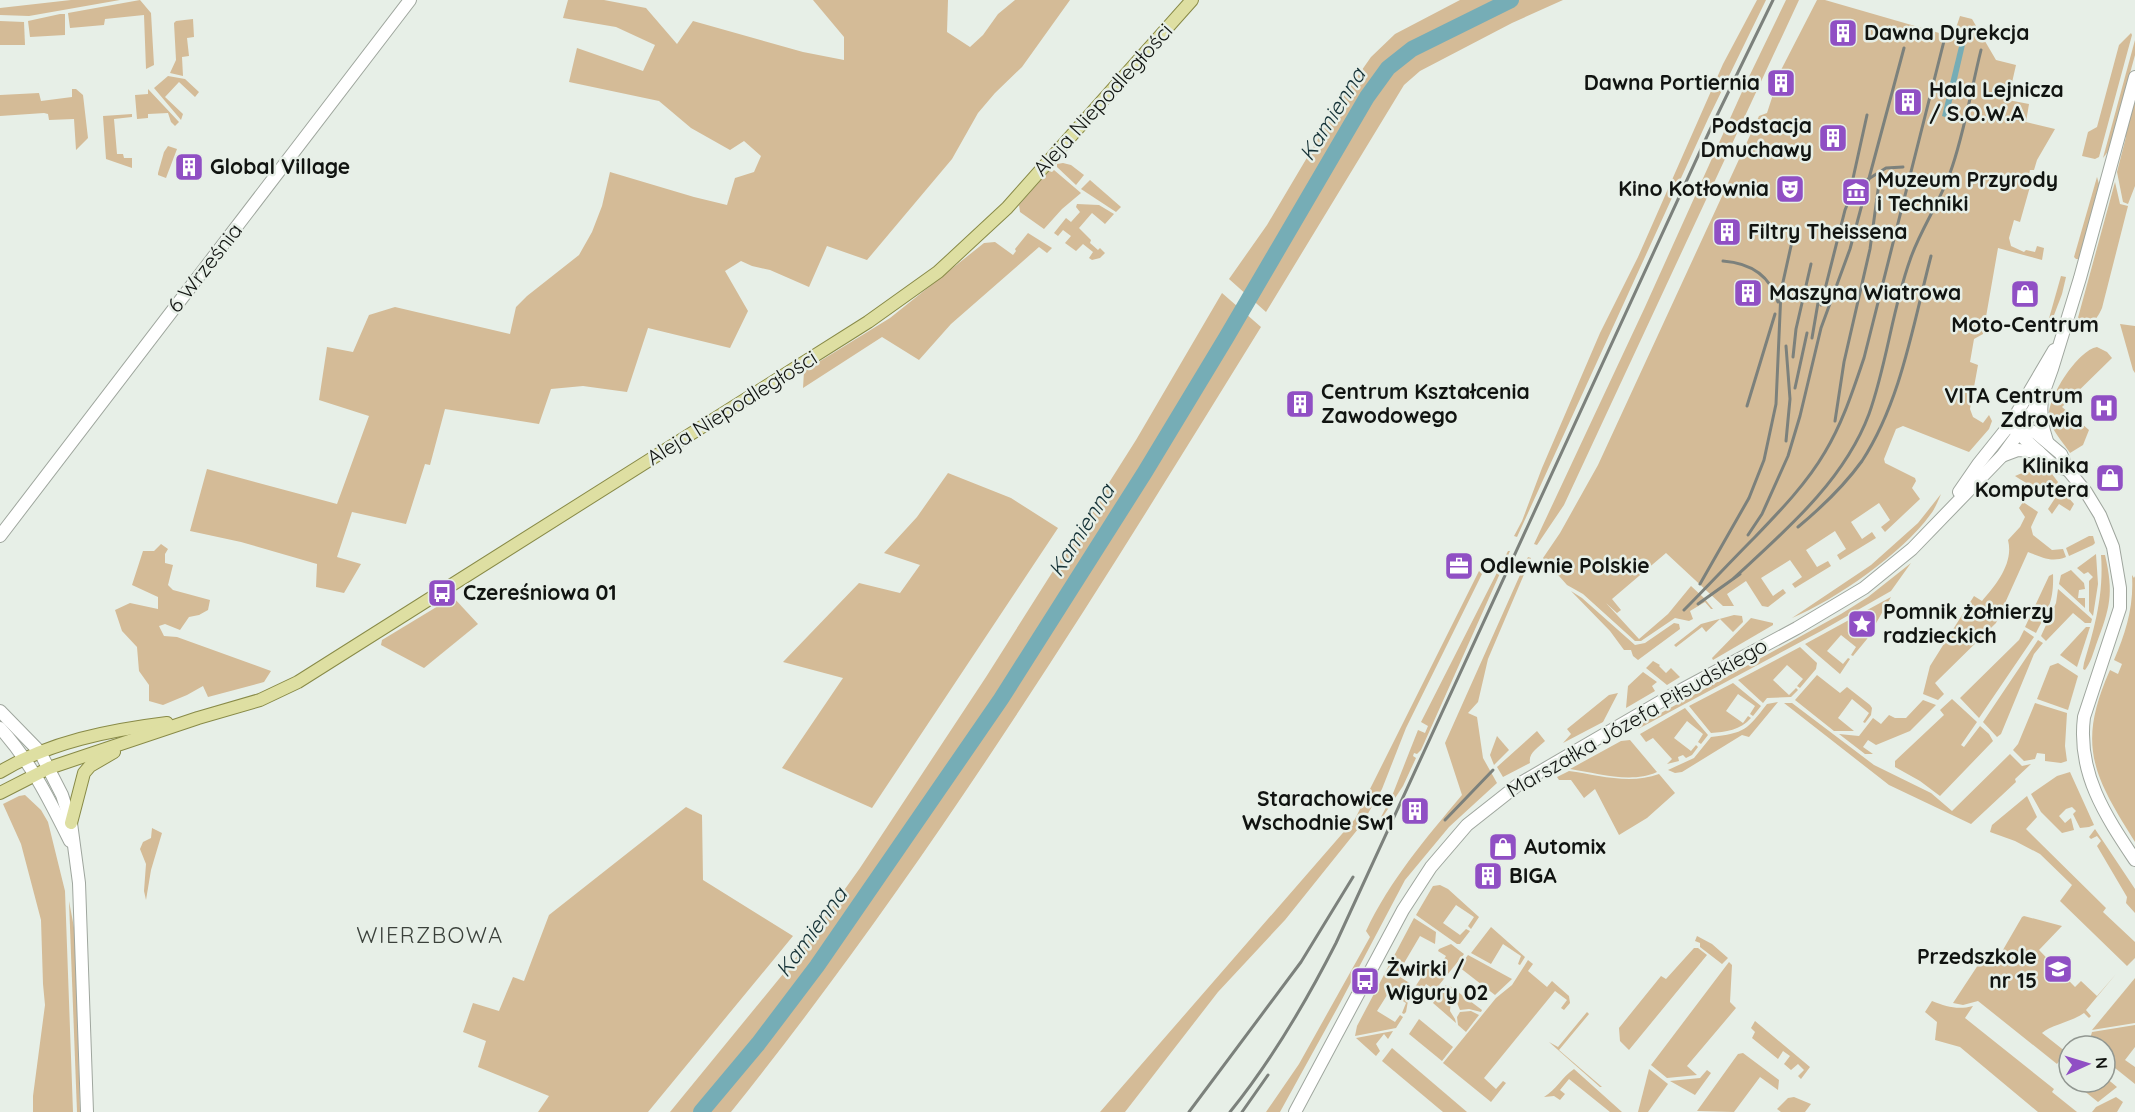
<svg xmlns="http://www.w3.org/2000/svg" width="2135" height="1112" font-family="Quicksand,sans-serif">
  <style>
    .green { fill: #d4bb97 }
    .water { fill: #76adb6 }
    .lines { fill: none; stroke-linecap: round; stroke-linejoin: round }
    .river { stroke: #76adb6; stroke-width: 16 }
    .secondary-casing { stroke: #9fa69e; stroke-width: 14 }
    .primary-casing { stroke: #888a47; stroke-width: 14 }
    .secondary { stroke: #fff; stroke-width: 12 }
    .primary { stroke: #dedfa2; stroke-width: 12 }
    .rail { stroke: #7c817c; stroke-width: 3 }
    .labels { text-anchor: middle; stroke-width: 5; stroke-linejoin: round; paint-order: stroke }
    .poi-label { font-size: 21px; font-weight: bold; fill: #111411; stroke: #e7efe7; text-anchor: start }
    .street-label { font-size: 21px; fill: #111411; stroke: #e7efe7 }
    .water-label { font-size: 22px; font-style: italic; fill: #143136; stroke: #e7efe7 }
    .neighbourhood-label { font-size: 22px; letter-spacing: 1.5px; fill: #3b413b; stroke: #e7efe7 }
  </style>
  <rect width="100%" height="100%" fill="#e7efe7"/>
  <g class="green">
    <polygon points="71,0 120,0 29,16 0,15 0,8"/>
    <polygon points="140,0 151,13 154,65 146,69 144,15 105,19 104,25 70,28 68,13"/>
    <polygon points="568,0 604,0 646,8 677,44 693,21 803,52 844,60 844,37 813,0 948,0 947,32 970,47 983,35 998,14 1015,0 1070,0 1022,67 995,93 978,113 952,159 867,260 827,246 809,287 770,270 752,266 741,261 725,271 748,311 730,348 648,328 627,392 583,386 551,389 539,424 445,409 430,465 425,464 406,524 352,512 337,557 361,564 344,593 316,587 317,564 241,542 190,531 207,469 337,504 369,416 319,400 327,347 353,352 369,315 395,307 510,334 516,307 527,296 579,255 592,232 602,206 610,172 694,197 727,205 735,178 754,172 761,156 744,141 730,150 691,128 659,101 569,82 577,48 643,71 655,45 616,27 563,18"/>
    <polygon points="1460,0 1563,0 1512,23 1420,71 1404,85 1266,312 1229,279 1267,225 1343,97 1371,57 1395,34"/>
    <polygon points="1757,0 1766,0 1708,119 1517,537 1514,536 1522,521 1542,468 1600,333 1638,257 1723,64"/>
    <polygon points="1786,0 1799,0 1564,505 1537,545 1534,544 1645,307 1746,83"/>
    <polygon points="1817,0 1825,0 1953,37 1960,16 1972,19 1996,60 2016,65 2008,100 2029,104 2026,122 2055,129 2037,160 2034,170 2030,170 2029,175 2033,176 2020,222 2014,220 2009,238 2011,246 2024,252 2026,250 2035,252 2037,246 2044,248 2042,260 1998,248 1983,334 1974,339 1970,362 1978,365 1970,409 1973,417 1983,423 1989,415 1992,421 1989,429 1969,452 1903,426 1896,429 1884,459 1885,463 1915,478 1916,481 1912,488 1920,499 1885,532 1881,527 1890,520 1879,503 1851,522 1862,539 1872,532 1876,538 1840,560 1837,555 1846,549 1835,531 1806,550 1817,567 1828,561 1831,566 1795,588 1792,584 1802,577 1790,560 1761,578 1773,596 1783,589 1786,593 1768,607 1762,606 1746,581 1727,594 1734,606 1723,606 1666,553 1612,599 1621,610 1617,613 1606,603 1639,639 1668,614 1691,586 1704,598 1713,609 1711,609 1705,602 1690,611 1693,619 1689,621 1675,618 1641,641 1635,641 1583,594 1567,585 1543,558 1560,533 1598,465 1759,116 1767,113 1781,70"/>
    <polygon points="60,14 65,14 65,35 30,37 28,21"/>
    <polygon points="193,19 194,37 187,38 189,56 182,57 183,76 170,73 176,60 174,23 176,21"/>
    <polygon points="0,21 24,22 25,45 0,45"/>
    <polygon points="2131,33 2132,35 2099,157 2095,159 2082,156 2088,132 2097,127 2119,45"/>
    <polygon points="2135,40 2135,55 2109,150 2103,158"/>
    <polygon points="168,76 185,79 199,92 195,97 179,82 165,97 183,114 181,120 154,88"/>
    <polygon points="72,89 76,89 83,95 88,138 76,150 74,119 49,120 48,114 44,113 0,116 0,95 39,93 41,101 72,97"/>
    <polygon points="148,89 179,122 175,126 171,122 168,113 148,114 148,118 137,119 135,95 148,94"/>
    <polygon points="2135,98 2135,186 2128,204 2123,202 2117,172 2126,137 2125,134"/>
    <polygon points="132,114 132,117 114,119 117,154 123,154 124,158 132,158 132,168 106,159 103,116"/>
    <polygon points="168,146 177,149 166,178 158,175 158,173 164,152"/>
    <polygon points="1063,163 1071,165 1084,175 1076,185 1057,167 1057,164"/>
    <polygon points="1054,170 1081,193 1062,209 1044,229 1020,212 1019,205 1049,171 1052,172"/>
    <polygon points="2097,177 2099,184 2079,259 2076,259 2074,257"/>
    <polygon points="1090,180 1121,207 1116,212 1081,189"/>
    <path d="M 2115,182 L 2120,204 L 2128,206 L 2102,308 C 2098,317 2090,330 2079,331 L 2076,325 Z"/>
    <polygon points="1077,204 1099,205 1114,214 1105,224 1092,213 1079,228 1091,240 1090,243 1098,250 1100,248 1105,253 1100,258 1092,260 1089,258 1093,252 1083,244 1076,251 1065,243 1071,236 1063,230 1058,236 1054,233 1066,218 1071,222 1080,212 1076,207"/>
    <polygon points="1028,233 1052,248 1047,253 1039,247 951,324 919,360 882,337 803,388 804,371 890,318 984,243 995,242 1013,255 1016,251 1015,249"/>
    <polygon points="2061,276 2066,277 2062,294 2048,331 2046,329"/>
    <path d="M 1222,293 L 1261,327 C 1095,596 929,865 731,1112 L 670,1112 L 792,963 L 860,868 L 986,677 L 1136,440 Z"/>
    <polygon points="2120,324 2135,326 2135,373 2133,370"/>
    <path d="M 2097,347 L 2107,352 L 2112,358 L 2062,407 L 2089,430 L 2083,445 L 2070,453 C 2063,442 2051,430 2049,417 C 2047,398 2078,350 2097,347 Z"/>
    <path d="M 2041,465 L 2052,474 L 2058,482 L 2050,495 C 2038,488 2026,484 2015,476 Z"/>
    <polygon points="948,473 1011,498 1058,528 872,808 782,768 843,678 783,662 859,583 900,593 920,565 884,553 917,517"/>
    <polygon points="2061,489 2074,504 2070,511 2059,504 2052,514 2048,509"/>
    <path d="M 1941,494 C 1938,501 1935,509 1930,515 C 1903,553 1835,600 1792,618 L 1871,565 L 1918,523 Z"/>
    <path d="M 2023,502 L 2038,512 L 2031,527 L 2033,535 L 2052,550 L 2063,549 L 2066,557 C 2051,563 2042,557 2028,552 L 1996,623 L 1935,683 L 1944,694 L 1938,700 L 1923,694 L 1930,666 L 1974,596 L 1982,601 C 1996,585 2014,563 2008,540 L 2020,527 L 2025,517 L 2019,508 Z"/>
    <polygon points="2089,536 2093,536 2095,543 2093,545 2069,556 2066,548"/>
    <polygon points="161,544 168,549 165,554 165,563 173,565 168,585 173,590 210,600 208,610 199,615 189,617 180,630 165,624 159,626 164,636 177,637 271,671 264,682 208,697 203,686 187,695 163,705 149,701 149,685 139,671 137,647 122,631 115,610 130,603 158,609 158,597 132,585 143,551 154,551"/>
    <polygon points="1508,551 1510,551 1421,750 1417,754 1414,753 1413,756 1416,758 1403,786 1382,818 1381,817 1392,796 1418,730 1425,733 1428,726 1421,722"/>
    <polygon points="2096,554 2098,584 2093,616 2089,611 2089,581 2093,577 2088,572 2084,574 2077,568"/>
    <path d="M 2101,555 L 2105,555 C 2114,594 2110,608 2096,645 C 2093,654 2090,664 2085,670 L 2083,669 L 2084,663 C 2095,627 2104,593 2101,555 Z"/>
    <path d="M 1528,557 L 1531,558 L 1488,659 L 1478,702 L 1468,713 L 1477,717 L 1483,758 L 1497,783 L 1449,827 L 1405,880 L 1339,1005 L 1280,1112 L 1266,1112 L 1299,1064 L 1370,937 L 1366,931 C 1390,880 1426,838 1462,795 L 1445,743 Z"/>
    <polygon points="1911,563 1891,591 1821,631 1638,729 1641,724 1841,614 1868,597"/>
    <polygon points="2071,570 2084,583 2085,589 2079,590 2078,598 2085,598 2085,608 2059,584 2061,575"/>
    <polygon points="1479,571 1482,574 1406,728 1382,789 1362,824 1285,920 1218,992 1125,1112 1100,1112 1355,819"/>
    <path d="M 2053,574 C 2054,601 2048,610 2036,633 L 2025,627 L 2049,576 Z"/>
    <path d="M 2132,575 L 2134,578 L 2135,576 L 2135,842 C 2094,776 2076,746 2110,670 L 2118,674 L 2122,664 L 2114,660 C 2126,632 2134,606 2132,575 Z"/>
    <polygon points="2058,589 2092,619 2091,623 2085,623 2073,613 2046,641 2041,636 2056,603"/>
    <polygon points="1571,591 1582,598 1635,645 1645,643 1674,623 1679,624 1680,629 1638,660 1633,656 1631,650 1624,650 1610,631"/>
    <polygon points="453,597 478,624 424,668 381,645 382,640"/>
    <polygon points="1891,597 1867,639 1853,656 1851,655 1856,647 1841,635 1827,651 1843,664 1848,658 1850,659 1840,674 1805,644"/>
    <polygon points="1734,615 1742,616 1743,622 1733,632 1720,619 1706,632 1702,627 1676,647 1674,645 1701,624"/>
    <polygon points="1751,618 1773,623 1773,625 1713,660 1712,658"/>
    <polygon points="2086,627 2090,627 2077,667 2060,655"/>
    <polygon points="2024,630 2034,637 1979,718 1960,698 2019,640"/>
    <polygon points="2038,640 2043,643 2034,654 2001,734 1997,737 1983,722"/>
    <polygon points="1800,647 1817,663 1816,669 1800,688 1797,686 1803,679 1787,665 1773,680 1789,695 1796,688 1798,690 1791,697 1767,698 1763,703 1738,680"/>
    <polygon points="1653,661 1660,665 1659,666 1666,673 1671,668 1680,677 1667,685 1646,668"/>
    <polygon points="2058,663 2078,676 2068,710 2037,699 2050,666"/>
    <polygon points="1643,672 1657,682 1652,686 1655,691 1626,708 1628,686"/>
    <polygon points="1817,675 1840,693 1847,687 1870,705 1872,708 1871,715 1865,723 1863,722 1869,713 1852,699 1838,718 1854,731 1834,731 1795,700"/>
    <path d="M 1733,683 L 1761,706 L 1753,716 L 1750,714 L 1755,706 L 1738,694 L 1726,711 L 1743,723 L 1748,716 L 1751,718 C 1741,730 1725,732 1711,733 L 1689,706 Z"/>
    <polygon points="1618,693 1603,722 1563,743 1571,734 1567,729 1609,695"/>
    <polygon points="1952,699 1977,722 1961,745 1964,747 1980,726 1989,734 1993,741 1940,796 1920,781 1895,767 1895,761 1944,715 1940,710"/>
    <polygon points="1923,700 1936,705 1910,731 1876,745 1868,740 1863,747 1873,754 1865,754 1839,734 1859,736 1873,718 1881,724 1889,715 1895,718 1906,718"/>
    <path d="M 1778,702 L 1749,737 L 1742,735 L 1682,772 L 1675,773 L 1668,770 L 1694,758 L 1711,737 C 1745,733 1747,730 1767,704 Z"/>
    <polygon points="1784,703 1792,703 1874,765 1931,793 1952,811 2010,754 2022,766 2031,764 2015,779 2016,782 1971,824 1889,785"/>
    <polygon points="2035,703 2067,713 2065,746 2067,761 2061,763 2045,761 2045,754 2037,753 2035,759 2024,761 2013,750 2018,744"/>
    <polygon points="1685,708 1708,735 1701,744 1698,742 1703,734 1687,721 1674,738 1691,751 1696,745 1698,747 1692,755 1686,758 1683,755 1678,757 1679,761 1667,764 1672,759 1653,738 1646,742 1640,734"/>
    <path d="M 1537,731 L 1545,741 C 1538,748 1528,753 1530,763 L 1503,777 L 1497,767 Z"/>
    <polygon points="1497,736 1509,750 1494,765 1490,755"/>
    <path d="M 1630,740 L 1657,772 C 1631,784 1597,773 1570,769 L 1621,741 Z"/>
    <path d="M 1569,771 C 1598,775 1630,785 1659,774 L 1675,793 L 1647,818 L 1619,835 L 1595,789 L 1584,798 L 1571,780 L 1559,780 L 1557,777 Z"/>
    <polygon points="2070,772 2094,825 2089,827 2080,828 2073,814 2076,811 2072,807 2066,809 2059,816 2065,823 2071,818 2074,830 2062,833 2041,812 2031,794 2057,776"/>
    <polygon points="25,795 41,810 48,822 65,891 73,1112 33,1112 33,1096 45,1005 43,984 41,920 21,844 3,804 19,796"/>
    <polygon points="2027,796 2037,817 2026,829 2106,908 2103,912 2135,942 2135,958 2127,966 2060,901 2072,885 2040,854 2015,841 1990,832 1992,825"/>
    <polygon points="686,807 702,815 703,880 793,936 648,1112 538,1112 549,1096 478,1067 486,1041 463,1032 473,1003 499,1011 513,977 524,981 549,915"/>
    <polygon points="152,828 162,833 151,870 146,900 144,891 146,864 140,849 143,842 151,838"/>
    <polygon points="2095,829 2135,889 2135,913 2126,903 2127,897 2097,846 2101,841 2097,836 2091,839 2089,837"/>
    <polygon points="1440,885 1448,889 1479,917 1471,929 1468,926 1474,917 1456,905 1443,923 1460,935 1466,929 1470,931 1460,944 1457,944 1416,915 1433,886"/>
    <polygon points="69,901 75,933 80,1112 77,1112"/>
    <path d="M 2024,916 L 2062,926 L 2039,950 L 2075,987 L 2081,981 L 2097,996 L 2116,974 L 2086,1010 L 2091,1016 L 2089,1018 L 2084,1013 C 2071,1022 2051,1025 2042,1033 L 2066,1052 L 2057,1064 L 1978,1001 L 1963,1005 L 1953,1003 L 1982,959 L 2000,955 L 2022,917 Z"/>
    <polygon points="1414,918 1436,932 1435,944 1420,936 1397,975 1411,984 1406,1012 1404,1014 1402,1013 1406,1003 1389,992 1377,1011 1395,1022 1400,1015 1403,1017 1396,1028 1355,1036 1357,1026"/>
    <polygon points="1491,927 1525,957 1520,965 1518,964 1521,956 1503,944 1491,964 1471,953"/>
    <polygon points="1697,936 1712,944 1728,958 1722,964 1700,947 1700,943 1695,941"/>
    <polygon points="1451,944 1464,954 1435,990 1426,984 1422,991 1415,987 1430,964 1438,969 1446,956 1438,951 1439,949"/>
    <polygon points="1694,948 1698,948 1707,955 1629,1050 1620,1041 1619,1028 1661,976 1666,979"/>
    <polygon points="1468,955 1512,979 1495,995 1459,967"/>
    <polygon points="1528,960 1533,964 1528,971 1547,987 1552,981 1569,996 1570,1003 1564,1010 1561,1008 1567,1000 1555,991 1484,1078 1496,1089 1503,1081 1506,1083 1491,1102 1443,1063 1496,998 1512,985"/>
    <polygon points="1729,962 1732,965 1730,1002 1736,1008 1687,1066 1697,1075 1667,1078 1651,1065"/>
    <polygon points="2135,978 2135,1023 2092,1030"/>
    <polygon points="1446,985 1451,1000 1450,1011 1455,1019 1456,1023 1433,1003"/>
    <polygon points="1450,986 1482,1010 1481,1012 1469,1009 1460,1010"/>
    <path d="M 1932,1001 C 1947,1007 1958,1010 1973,1006 L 1965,1018 L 2054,1089 L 2052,1092 L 2077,1112 L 2038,1112 L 1960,1047 L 1935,1040 L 1937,1022 L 1925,1012 Z"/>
    <polygon points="1471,1011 1479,1015 1466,1032 1458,1025 1457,1017 1460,1012"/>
    <polygon points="1587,1012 1589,1014 1559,1050 1602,1087 1600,1087 1549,1042 1558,1047"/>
    <polygon points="1419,1019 1453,1047 1442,1061 1409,1034"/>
    <polygon points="1755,1021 1810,1067 1801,1079 1798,1076 1804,1070 1798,1064 1791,1070 1784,1064 1790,1056 1783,1051 1778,1059 1752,1038 1755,1032 1751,1028"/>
    <polygon points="2135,1025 2135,1047 2125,1060 2135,1067 2135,1084 2105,1060 2105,1046 2088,1046 2092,1032"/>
    <polygon points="1393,1031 1388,1039 1384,1034 1376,1044 1380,1051 1376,1056 1356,1038"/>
    <polygon points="1392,1048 1467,1112 1443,1112 1382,1061"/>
    <polygon points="1743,1053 1779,1080 1778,1090 1760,1077 1734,1112 1697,1111 1738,1054"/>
    <path d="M 1574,1069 L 1622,1112 L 1610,1112 L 1569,1079 L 1560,1090 L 1565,1094 L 1560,1100 L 1554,1096 L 1544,1097 C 1556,1090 1562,1077 1574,1069 Z"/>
    <polygon points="1649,1069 1668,1084 1648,1112 1638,1112"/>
    <polygon points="1707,1070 1711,1073 1695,1095 1670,1081 1700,1078"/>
    <polygon points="2105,1077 2117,1087 2098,1102 2073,1082 2105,1082"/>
    <polygon points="1794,1097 1811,1104 1805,1112 1781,1112 1777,1109 1788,1098"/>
    <polygon points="2116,1097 2123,1102 2117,1112 2092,1112 2096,1107"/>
  </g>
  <polygon class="water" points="1963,30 1968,32 1948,118 1942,116"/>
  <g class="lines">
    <polyline class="river" points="701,1112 758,1044 817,966 1001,699 1145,472 1226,338 1367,97 1388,68 1412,49 1511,0"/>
    <g class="secondary-casing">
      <g id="secondary">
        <path d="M 2042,398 C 2040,414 2042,427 2047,441"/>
        <path d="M 2011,423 L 2036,433 L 2061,454 L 2068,470 L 2086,492 L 2100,515 L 2113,547 L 2120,588 L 2120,608 L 2084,717 C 2077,773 2105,815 2135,860"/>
        <polyline points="2015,430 2054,466 2068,470"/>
        <polyline points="2002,456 2018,450 2039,452"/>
        <polyline points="1959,492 1979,463 2011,423 2054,350"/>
        <polyline points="0,536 410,0"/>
        <polyline points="0,711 40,752 62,795 71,823 79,883 87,1112"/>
        <path d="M 0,728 C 31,762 50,801 70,841"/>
        <polyline points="1295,1112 1403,910 1431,867 1467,825 1519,784 1672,695 1797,628 1864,588 1912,549 2002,456 2023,427 2043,394 2052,369 2080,278 2135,77"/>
      </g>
    </g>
    <g class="primary-casing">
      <g id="primary">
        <path d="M 0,772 C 49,742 110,730 167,723"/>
        <polyline points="0,793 49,768 198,718 260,700 298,682 868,322 938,272 1007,208 1192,0"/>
        <polyline points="71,823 84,773 90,766 114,752"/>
      </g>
    </g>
    <use href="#secondary" class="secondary"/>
    <use href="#primary" class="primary"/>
    <g class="rail">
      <polyline points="1850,192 1867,115"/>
      <path d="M 1723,261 C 1750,263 1770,275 1778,302"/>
      <polyline points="1821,305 1845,210 1854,188 1886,168 1903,167"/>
      <polyline points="1812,338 1819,297"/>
      <polyline points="1793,357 1796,329 1811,264"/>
      <polyline points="1795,388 1807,333"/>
      <polyline points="1747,406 1775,314"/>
      <polyline points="1835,421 1844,362 1870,249 1879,183"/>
      <polyline points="1786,441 1790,399 1786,346"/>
      <path d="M 1798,527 C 1822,507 1844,486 1862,461 C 1901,401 1913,325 1931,256"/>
      <polyline points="1748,535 1762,514 1788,456 1800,416 1821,328 1850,249 1904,48"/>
      <path d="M 1734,578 C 1785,531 1844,481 1869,414 C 1887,364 1892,310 1910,260 C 1920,230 1939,204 1950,173 C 1964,135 1971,90 1981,50"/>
      <polyline points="1700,584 1749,498 1764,460 1776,404 1781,291 1795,228"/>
      <polyline points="1698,604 1740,574"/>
      <path d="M 1684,610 C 1708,586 1731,561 1755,537 C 1780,511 1807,483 1825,452 C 1843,422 1853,390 1864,358 L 1944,41"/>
      <polyline points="1445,820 1493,770"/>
      <polyline points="1189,1112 1301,962 1353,877"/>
      <path d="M 1230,1112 C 1272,1060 1306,1002 1336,943 L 1709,132 L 1773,0"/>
      <polyline points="1242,1112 1268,1075"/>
    </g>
  </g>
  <defs>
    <g id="building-square" transform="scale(1.5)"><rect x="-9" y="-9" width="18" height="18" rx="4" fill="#904fc4" stroke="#e7efe7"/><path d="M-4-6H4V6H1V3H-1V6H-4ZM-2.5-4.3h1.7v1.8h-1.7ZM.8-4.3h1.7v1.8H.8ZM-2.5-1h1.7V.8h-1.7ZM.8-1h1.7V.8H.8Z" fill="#fff"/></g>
    <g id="theatre-square" transform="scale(1.5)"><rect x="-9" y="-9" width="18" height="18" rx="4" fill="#904fc4" stroke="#e7efe7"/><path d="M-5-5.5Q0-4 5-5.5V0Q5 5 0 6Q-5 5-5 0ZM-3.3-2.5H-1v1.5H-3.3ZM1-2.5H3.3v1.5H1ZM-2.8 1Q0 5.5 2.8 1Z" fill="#fff"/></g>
    <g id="museum-square" transform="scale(1.5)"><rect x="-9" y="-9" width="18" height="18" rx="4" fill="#904fc4" stroke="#e7efe7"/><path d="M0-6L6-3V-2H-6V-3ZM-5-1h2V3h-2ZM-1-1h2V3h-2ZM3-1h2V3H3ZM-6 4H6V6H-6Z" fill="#fff"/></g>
    <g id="shop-square" transform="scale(1.5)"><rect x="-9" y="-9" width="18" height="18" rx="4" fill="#904fc4" stroke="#e7efe7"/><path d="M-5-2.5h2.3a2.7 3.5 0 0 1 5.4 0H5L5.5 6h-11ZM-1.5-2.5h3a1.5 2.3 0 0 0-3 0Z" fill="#fff"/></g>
    <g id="hospital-square" transform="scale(1.5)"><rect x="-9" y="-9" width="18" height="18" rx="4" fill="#904fc4" stroke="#e7efe7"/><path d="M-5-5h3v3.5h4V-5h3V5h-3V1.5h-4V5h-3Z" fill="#fff"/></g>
    <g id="office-square" transform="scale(1.5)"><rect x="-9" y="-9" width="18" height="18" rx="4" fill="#904fc4" stroke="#e7efe7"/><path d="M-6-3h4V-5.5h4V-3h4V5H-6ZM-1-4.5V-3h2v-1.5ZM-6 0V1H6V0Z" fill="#fff"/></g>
    <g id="bus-square" transform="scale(1.5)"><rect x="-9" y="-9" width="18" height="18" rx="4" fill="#904fc4" stroke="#e7efe7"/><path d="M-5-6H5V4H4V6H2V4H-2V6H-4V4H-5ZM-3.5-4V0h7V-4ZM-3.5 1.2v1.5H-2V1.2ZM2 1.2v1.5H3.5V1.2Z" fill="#fff"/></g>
    <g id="sight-square" transform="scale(1.5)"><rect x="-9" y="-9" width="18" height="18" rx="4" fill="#904fc4" stroke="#e7efe7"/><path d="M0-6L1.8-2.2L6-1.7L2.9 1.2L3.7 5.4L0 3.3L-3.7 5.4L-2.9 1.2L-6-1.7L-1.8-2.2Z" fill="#fff"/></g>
    <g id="school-square" transform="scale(1.5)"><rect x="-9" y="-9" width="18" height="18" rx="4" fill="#904fc4" stroke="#e7efe7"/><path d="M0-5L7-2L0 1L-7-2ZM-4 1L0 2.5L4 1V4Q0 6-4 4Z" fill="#fff"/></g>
  </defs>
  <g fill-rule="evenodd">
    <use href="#building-square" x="1843" y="33"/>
    <use href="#building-square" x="1781" y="83"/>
    <use href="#building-square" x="1908" y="102"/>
    <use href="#building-square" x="1833" y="138"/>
    <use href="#building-square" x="189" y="167"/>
    <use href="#theatre-square" x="1790" y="189"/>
    <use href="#museum-square" x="1856" y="192"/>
    <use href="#building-square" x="1727" y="232"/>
    <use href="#building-square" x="1748" y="293"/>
    <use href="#shop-square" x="2025" y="294"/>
    <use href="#building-square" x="1300" y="404"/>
    <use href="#hospital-square" x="2104" y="408"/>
    <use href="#shop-square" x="2110" y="478"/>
    <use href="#office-square" x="1459" y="566"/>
    <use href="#bus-square" x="442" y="593"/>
    <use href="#sight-square" x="1862" y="624"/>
    <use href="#building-square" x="1415" y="811"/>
    <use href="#shop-square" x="1503" y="847"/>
    <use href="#building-square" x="1488" y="876"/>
    <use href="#school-square" x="2058" y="969"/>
    <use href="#bus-square" x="1365" y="981"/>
  </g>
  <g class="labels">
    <g class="poi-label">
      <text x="1864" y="40">Dawna Dyrekcja</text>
      <text x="1760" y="90" text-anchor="end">Dawna Portiernia</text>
      <text x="1929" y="97">Hala Lejnicza<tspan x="1929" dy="24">/ S.O.W.A</tspan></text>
      <text x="1812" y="133" text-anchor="end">Podstacja<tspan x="1812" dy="24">Dmuchawy</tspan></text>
      <text x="210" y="174">Global Village</text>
      <text x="1877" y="187">Muzeum Przyrody<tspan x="1877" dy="24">i Techniki</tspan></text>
      <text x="1769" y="196" text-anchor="end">Kino Kotłownia</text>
      <text x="1748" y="239">Filtry Theissena</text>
      <text x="1769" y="300">Maszyna Wiatrowa</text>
      <text x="2025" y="332" text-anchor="middle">Moto-Centrum</text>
      <text x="1321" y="399">Centrum Kształcenia<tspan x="1321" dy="24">Zawodowego</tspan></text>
      <text x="2083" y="403" text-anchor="end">VITA Centrum<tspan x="2083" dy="24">Zdrowia</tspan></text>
      <text x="2089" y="473" text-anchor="end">Klinika<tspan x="2089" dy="24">Komputera</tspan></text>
      <text x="1480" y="573">Odlewnie Polskie</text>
      <text x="463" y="600">Czereśniowa 01</text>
      <text x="1883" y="619">Pomnik żołnierzy<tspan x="1883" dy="24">radzieckich</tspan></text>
      <text x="1394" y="806" text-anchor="end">Starachowice<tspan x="1394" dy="24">Wschodnie Sw1</tspan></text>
      <text x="1524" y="854">Automix</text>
      <text x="1509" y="883">BIGA</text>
      <text x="2037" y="964" text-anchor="end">Przedszkole<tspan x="2037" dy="24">nr 15</tspan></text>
      <text x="1386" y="976">Żwirki /<tspan x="1386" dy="24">Wigury 02</tspan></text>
    </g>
    <g class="street-label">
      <text transform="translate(1103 100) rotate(-48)" y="7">Aleja Niepodległości</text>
      <text transform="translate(205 268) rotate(-52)" y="7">6 Września</text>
      <text transform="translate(732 408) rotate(-32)" y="7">Aleja Niepodległości</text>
      <text transform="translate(1637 718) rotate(-30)" y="7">Marszałka Józefa Piłsudskiego</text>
    </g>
    <g class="water-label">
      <text transform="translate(1332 114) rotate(-58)" y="8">Kamienna</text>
      <text transform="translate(1081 530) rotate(-58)" y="8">Kamienna</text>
      <text transform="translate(811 932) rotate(-54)" y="8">Kamienna</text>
    </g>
    <g class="neighbourhood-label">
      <text x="430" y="943">WIERZBOWA</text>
    </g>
  </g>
  <g transform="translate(2087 1064) rotate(86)"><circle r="28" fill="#e7efe7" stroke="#919791" stroke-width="1.5"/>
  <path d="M0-4.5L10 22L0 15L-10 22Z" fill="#904fc4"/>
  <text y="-9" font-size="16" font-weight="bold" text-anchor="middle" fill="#111411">N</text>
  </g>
</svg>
